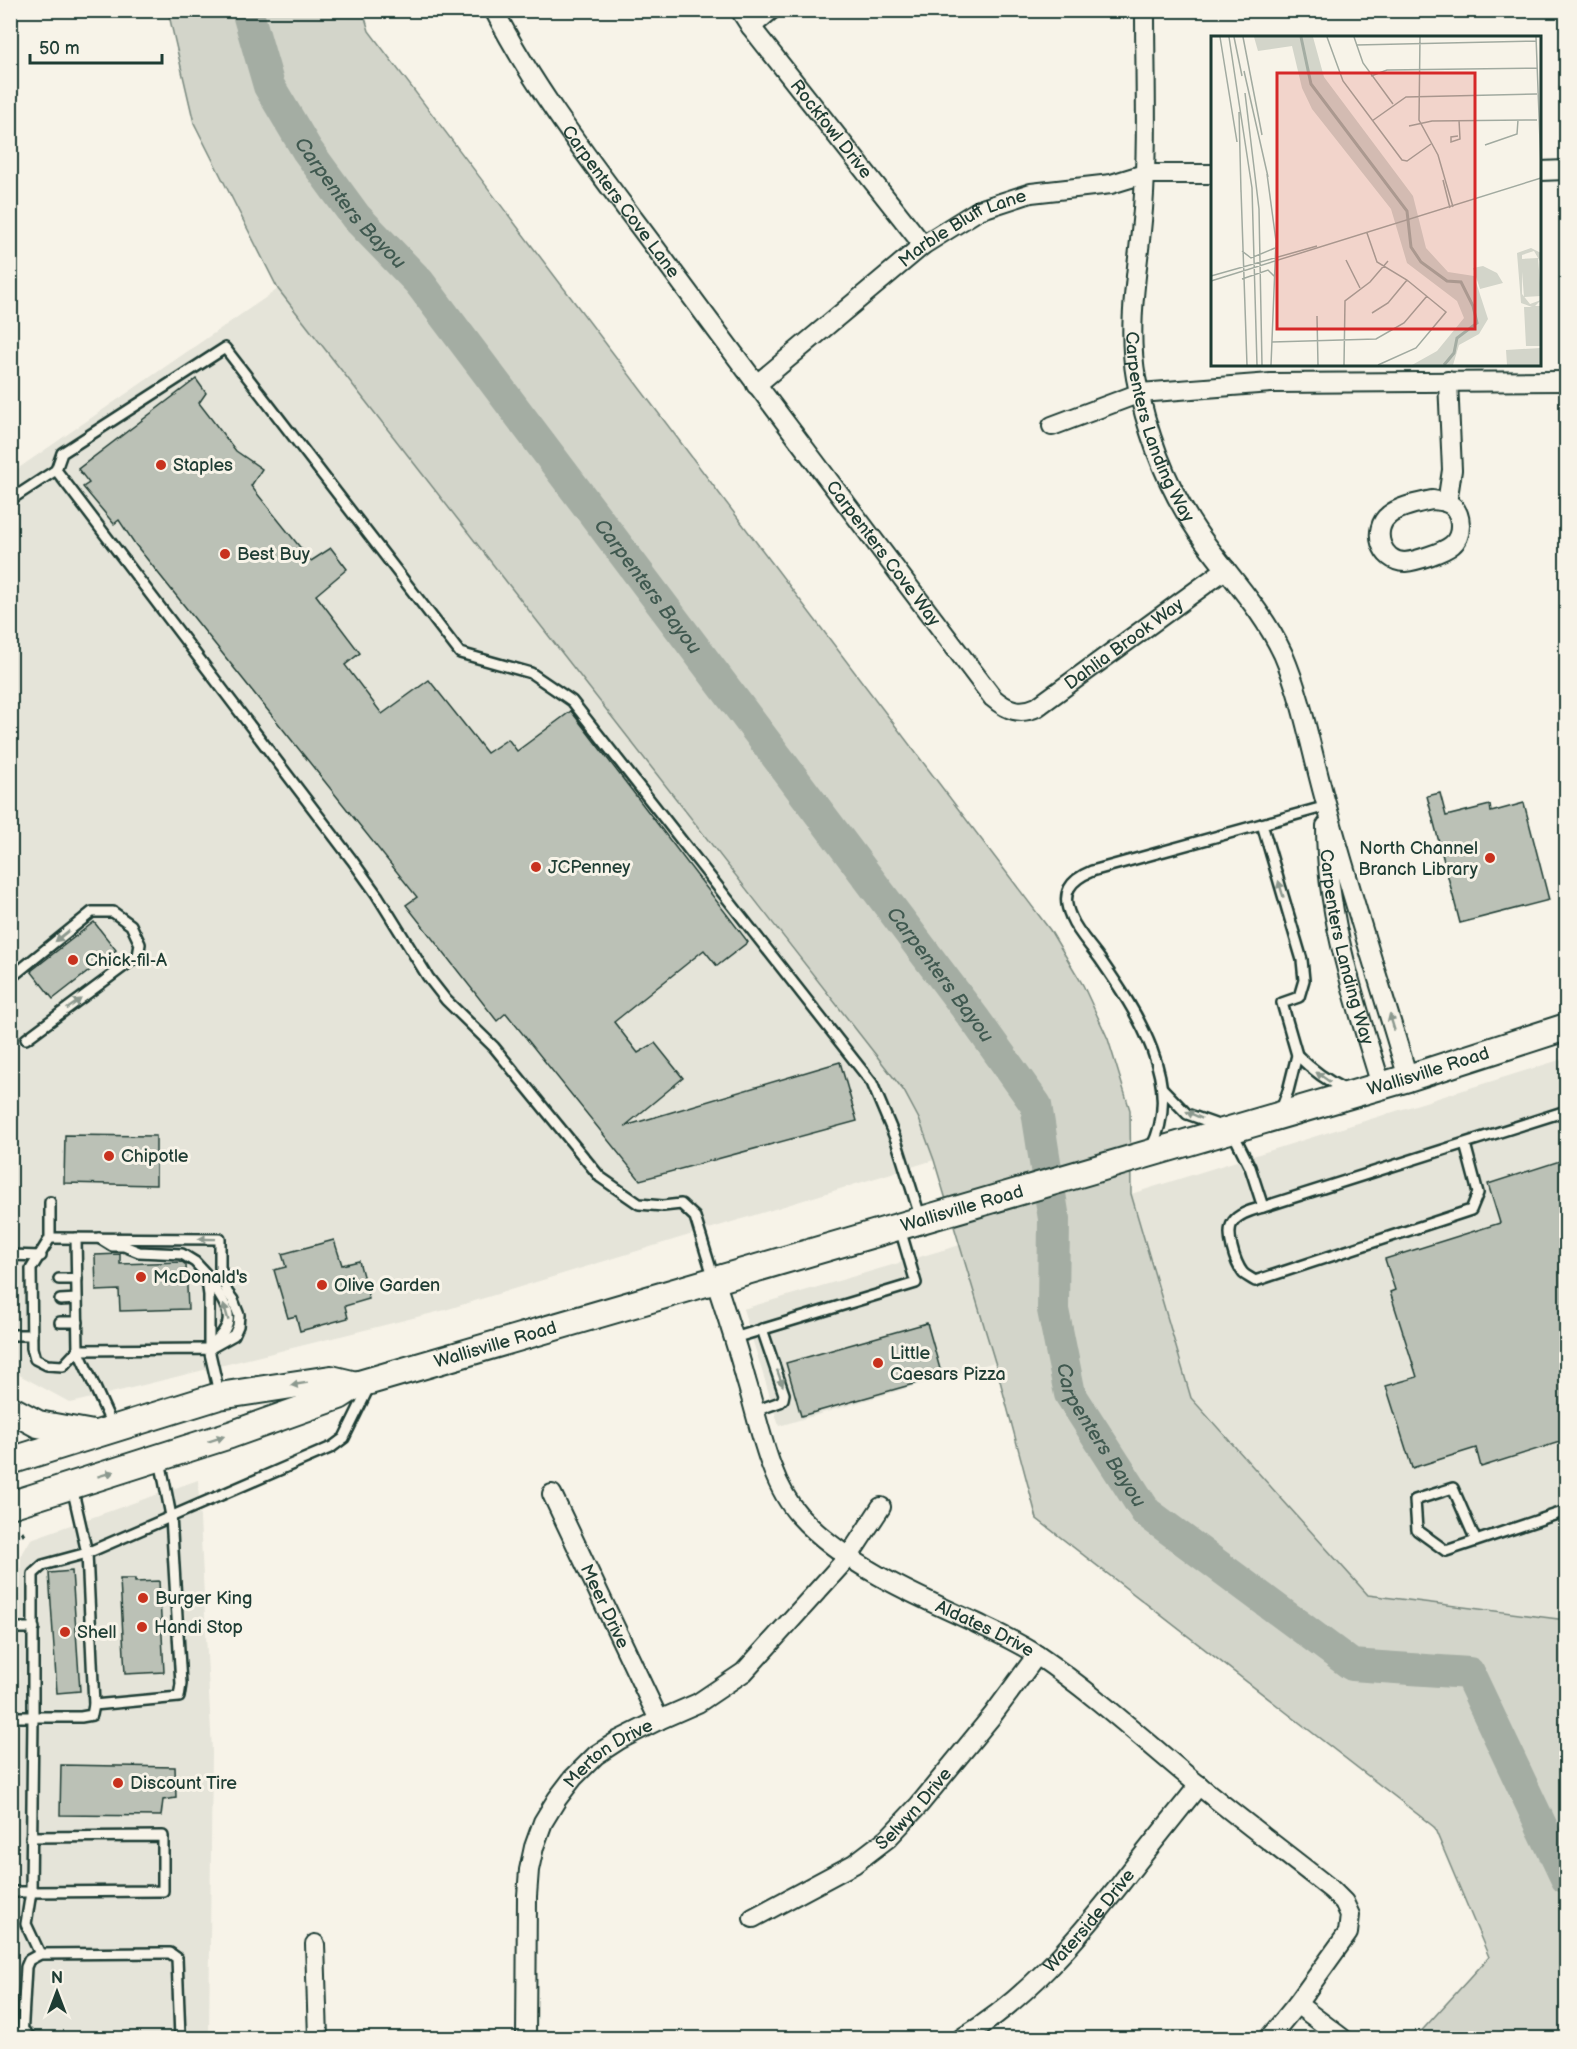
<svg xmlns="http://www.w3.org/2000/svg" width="1577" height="2049" font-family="'Balsamiq Sans',sans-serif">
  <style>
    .built { fill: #e5e4d9 }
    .green { fill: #d3d5ca; stroke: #79897f; stroke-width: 1.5 }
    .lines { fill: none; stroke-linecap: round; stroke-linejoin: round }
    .river { stroke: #a4ada3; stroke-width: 32 }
    .building { fill: #bbc1b6; stroke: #1f3d34; stroke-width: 1.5 }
    .service-casing { stroke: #1f3d34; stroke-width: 14 }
    .minor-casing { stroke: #1f3d34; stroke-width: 22 }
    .secondary-casing { stroke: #1f3d34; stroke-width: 30 }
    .path { stroke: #1f3d34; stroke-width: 3; stroke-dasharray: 4.5 4.5; stroke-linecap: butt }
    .service { stroke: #f7f3e8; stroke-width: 9 }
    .minor { stroke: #f7f3e8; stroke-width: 18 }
    .secondary { stroke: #f7f3e8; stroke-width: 26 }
    .oneway { fill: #8b988e }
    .poi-dot { fill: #c8321e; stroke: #f7f3e8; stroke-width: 2 }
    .labels { text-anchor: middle; stroke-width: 6; stroke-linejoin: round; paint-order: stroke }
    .street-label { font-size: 18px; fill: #1f3d34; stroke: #f7f3e8 }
    .poi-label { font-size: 18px; fill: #1f3d34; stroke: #f7f3e8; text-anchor: start }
    .water-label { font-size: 20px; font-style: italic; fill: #405950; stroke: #f7f3e8 }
    .inset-river { fill: none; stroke: #a4ada3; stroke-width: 3 }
    .inset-road { fill: none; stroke: #a1aaa0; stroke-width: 1.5 }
    .view { fill: #d62828; fill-opacity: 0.15; stroke: #d62828; stroke-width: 3 }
    .inset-edge { fill: none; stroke: #1f3d34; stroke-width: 3 }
  </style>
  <rect width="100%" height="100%" fill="#f7f3e8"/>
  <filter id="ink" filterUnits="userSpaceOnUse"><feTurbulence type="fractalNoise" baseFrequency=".0167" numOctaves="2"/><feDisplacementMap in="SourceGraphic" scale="12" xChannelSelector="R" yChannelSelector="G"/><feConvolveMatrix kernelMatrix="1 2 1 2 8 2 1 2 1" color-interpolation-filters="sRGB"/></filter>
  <g filter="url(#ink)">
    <g class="built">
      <polygon points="278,289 904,1091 919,1119 934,1160 445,1310 71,1403 12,1371 10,474"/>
      <polygon points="1566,1058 1566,1620 1368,1595 1191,1398 1131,1194"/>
      <polygon points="960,1245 995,1362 779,1426 743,1309"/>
      <polygon points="198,1480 212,1751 209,2038 11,2038 10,1964 16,1912 21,1556 31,1539"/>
    </g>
    <polygon class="green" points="168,11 363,11 369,31 1050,930 1083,985 1108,1039 1130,1110 1131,1194 1191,1398 1368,1595 1566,1620 1566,2038 1415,2038 1489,1957 1434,1827 1037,1519 995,1362 934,1160 919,1119 904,1091 278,289 194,123"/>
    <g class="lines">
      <path class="river" id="s1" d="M 247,10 L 269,86 L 307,150 L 356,217 L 419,282 L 976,1021 L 1036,1105 L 1054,1219 L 1053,1310 L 1070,1394 L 1146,1512 L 1352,1665 L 1469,1673 L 1566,1878"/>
    </g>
    <g class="building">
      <polygon points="196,379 206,393 199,403 236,451 262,469 251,486 311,561 331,548 347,569 316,595 360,653 345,665 382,714 429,680 487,753 508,739 517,751 571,711 748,942 717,966 704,950 614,1022 638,1053 655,1043 683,1078 625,1126 840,1062 857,1121 640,1180 506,1013 497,1021 406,905 417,897 135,544 119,520 114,524 83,487 89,483 78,469"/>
      <polygon points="1440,793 1446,816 1490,805 1491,812 1524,803 1549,900 1460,923 1427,796"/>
      <polygon points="94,922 116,950 53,999 31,971"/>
      <polygon points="65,1135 156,1136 156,1185 64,1183"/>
      <polygon points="1566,1159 1566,1440 1481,1467 1476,1448 1412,1468 1386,1386 1417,1377 1390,1292 1395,1290 1385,1259 1500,1223 1488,1184"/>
      <polygon points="334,1240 342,1265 359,1261 369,1299 345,1306 348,1318 300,1331 296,1316 288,1318 274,1270 286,1267 282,1254"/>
      <polygon points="120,1254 120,1264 182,1262 186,1265 188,1309 120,1311 119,1290 96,1291 95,1255"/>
      <polygon points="927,1323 942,1376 801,1416 786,1363"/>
      <polygon points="72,1571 80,1691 57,1693 49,1573"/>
      <polygon points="120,1579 135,1579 135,1582 159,1581 164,1672 125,1674"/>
      <polygon points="61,1765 175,1767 176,1798 163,1800 161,1816 60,1815"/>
    </g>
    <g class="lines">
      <g class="service-casing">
        <g id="service">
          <polyline points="56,470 62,453 225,348 460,653 531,673 572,701 872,1083 896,1140 921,1219"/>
          <polyline points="10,500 56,470 352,860 377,895 428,977 446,1000 494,1047 600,1177 639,1204 663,1206 681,1204 695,1217 714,1279"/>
          <polyline points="1262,824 1302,960 1304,980 1299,997 1282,1003 1297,1055 1288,1091 1280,1112"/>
          <polyline points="14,975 92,912 113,912 131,925 140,944 138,956 26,1039"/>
          <path d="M 1297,1055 C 1312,1070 1327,1081 1346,1090"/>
          <polyline points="1163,1089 1187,1114 1221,1126"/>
          <polyline points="1232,1131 1250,1167 1263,1207 1566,1111"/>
          <path d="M 1151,1148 C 1185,1084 1136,1011 1100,959 C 1091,946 1077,932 1071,917 C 1060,893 1070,880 1092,871 L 1327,806"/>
          <polyline points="50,1202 50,1238 31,1269 32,1348 35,1359 47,1365 63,1366 78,1350 209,1349 219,1393"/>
          <path d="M 1263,1207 C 1253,1210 1239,1213 1233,1222 C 1225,1232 1235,1263 1243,1273 C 1246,1276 1251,1278 1255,1281 L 1471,1210 L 1478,1193 L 1465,1144"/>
          <polyline points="50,1238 220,1239 220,1267 227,1292 233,1300 239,1315 238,1326 234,1335 209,1349"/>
          <polyline points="76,1238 78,1350 113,1427"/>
          <polyline points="99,1238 112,1246 124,1246 139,1252 182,1254 195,1262 206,1274 209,1295 209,1349"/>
          <polyline points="10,1255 41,1256"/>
          <polyline points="59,1279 77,1279"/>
          <path d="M 209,1279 C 217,1293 236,1313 225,1329 C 222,1335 216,1340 212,1345"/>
          <polyline points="60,1300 77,1299"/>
          <polyline points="60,1322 78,1322"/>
          <polyline points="10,1335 32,1335"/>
          <polyline points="734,1338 916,1283 900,1229"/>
          <polyline points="755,1411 780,1402 783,1399 784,1394 762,1329"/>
          <polyline points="1476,1541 1453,1488 1415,1500 1417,1530 1446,1551 1566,1511"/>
          <polyline points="10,1628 34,1628"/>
          <polyline points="94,1705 179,1697 181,1684 171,1516 160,1460"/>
          <polyline points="10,1717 33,1717 33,1574 43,1565 87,1553 332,1447 344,1438 370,1385"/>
          <polyline points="31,1837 163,1836 163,1891 31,1892 26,1924 40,1954"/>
          <polyline points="10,1892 31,1892 33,1717 81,1717 92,1715 94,1705 87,1553 72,1487"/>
          <polyline points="22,2029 31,2038"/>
          <polyline points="22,2038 26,1967 29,1960 40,1954 163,1953 170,1953 177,1958 180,2038"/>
        </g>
      </g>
      <g class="minor-casing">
        <g id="minor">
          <path id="s2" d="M 494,10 C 541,102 608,183 668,265 C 775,410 884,554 993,698 C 1007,710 1020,715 1037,707 L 1226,569"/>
          <path id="s3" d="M 740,10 L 751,27 L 923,245"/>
          <path id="s4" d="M 1145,10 C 1145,76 1148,143 1143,209 C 1139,265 1126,321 1136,378 C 1147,434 1166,486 1199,534 C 1228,575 1262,609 1283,654 C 1304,703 1312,756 1327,807 C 1352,897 1381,987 1408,1078"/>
          <polyline points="751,27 771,10"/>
          <polyline points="1540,171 1566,170"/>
          <path id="s5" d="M 756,385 L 923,245 L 979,210 L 1031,193 L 1111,184 L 1144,174 L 1212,174"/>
          <polyline points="1052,426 1140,393 1271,383 1566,381"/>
          <path d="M 1432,500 C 1438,501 1446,501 1450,504 C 1463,513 1463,536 1452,545 C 1444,552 1416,561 1405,562 C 1381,562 1371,529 1389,515 C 1400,506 1419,503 1432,500 Z"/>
          <polyline points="1447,503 1452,470 1448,381"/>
          <path id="s6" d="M 1326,826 C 1326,916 1355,1000 1381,1085"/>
          <path id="s7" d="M 715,1280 C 726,1313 737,1346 746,1380 C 759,1422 769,1482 799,1515 C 842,1563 914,1595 972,1621 C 995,1632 1016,1641 1037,1655 C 1093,1693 1144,1740 1196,1783 C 1241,1820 1287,1854 1332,1890 L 1344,1902 L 1350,1915 L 1348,1933 L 1297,2004 L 1269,2038"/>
          <path id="s8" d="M 552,1494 L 659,1720"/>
          <path id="s9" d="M 753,1918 L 854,1864 L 888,1838 L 919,1805 L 992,1716 L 1037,1655"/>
          <polyline points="315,1944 318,2038"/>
          <polyline points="1297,2004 1342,2038"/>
          <path id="s10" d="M 526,2038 L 527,1896 L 529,1870 L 534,1847 L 543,1822 L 557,1799 L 573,1778 L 596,1755 L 619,1740 L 659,1720 L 698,1703 L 744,1672 L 849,1556 L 881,1507"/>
          <path id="s11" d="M 962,2038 C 1026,1999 1073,1944 1119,1886 C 1145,1852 1172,1819 1199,1785"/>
        </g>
      </g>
      <g class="secondary-casing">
        <g id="secondary">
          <polyline points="10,1409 38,1424 93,1434"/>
          <polyline points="10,1461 219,1396 331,1379 356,1385"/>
          <path id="s12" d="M 10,1505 L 230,1435 L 339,1396 L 356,1385 L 1408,1078 L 1566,1027"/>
        </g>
      </g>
      <polyline class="path" points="22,1531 24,1535"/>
      <use href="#service" class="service"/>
      <use href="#minor" class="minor"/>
      <use href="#secondary" class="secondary"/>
    </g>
    <defs><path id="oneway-solid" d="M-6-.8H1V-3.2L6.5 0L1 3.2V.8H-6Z" transform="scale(1.5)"/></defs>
    <g class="oneway">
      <use href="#oneway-solid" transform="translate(1281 889) rotate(-107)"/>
      <use href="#oneway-solid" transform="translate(62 936) rotate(141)"/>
      <use href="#oneway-solid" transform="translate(74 1004) rotate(-36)"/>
      <use href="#oneway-solid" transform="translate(1392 1022) rotate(-107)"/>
      <use href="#oneway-solid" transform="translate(1323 1077) rotate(-145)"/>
      <use href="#oneway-solid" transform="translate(1194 1115) rotate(-156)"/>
      <use href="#oneway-solid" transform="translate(207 1239) rotate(-179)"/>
      <use href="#oneway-solid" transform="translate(226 1312) rotate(-106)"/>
      <use href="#oneway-solid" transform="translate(780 1378) rotate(70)"/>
      <use href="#oneway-solid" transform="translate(299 1384) rotate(171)"/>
      <use href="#oneway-solid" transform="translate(216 1439) rotate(-18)"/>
      <use href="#oneway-solid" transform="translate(106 1474) rotate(-17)"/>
    </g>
  </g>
  <g class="poi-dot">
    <circle cx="161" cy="465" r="6"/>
    <circle cx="225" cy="554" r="6"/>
    <circle cx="1490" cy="858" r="6"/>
    <circle cx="536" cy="867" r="6"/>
    <circle cx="73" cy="960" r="6"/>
    <circle cx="109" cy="1156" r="6"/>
    <circle cx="141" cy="1277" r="6"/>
    <circle cx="322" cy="1285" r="6"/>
    <circle cx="878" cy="1363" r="6"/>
    <circle cx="143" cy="1598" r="6"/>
    <circle cx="142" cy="1627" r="6"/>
    <circle cx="65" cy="1632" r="6"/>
    <circle cx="118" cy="1783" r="6"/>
  </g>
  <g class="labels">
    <g class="street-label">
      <text dy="6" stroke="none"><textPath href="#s3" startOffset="150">Rockfowl Drive</textPath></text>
      <text dy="6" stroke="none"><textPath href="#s2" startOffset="230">Carpenters Cove Lane</textPath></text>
      <text dy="6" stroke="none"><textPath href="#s5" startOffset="261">Marble Bluff Lane</textPath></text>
      <text dy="6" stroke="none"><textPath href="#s4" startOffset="422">Carpenters Landing Way</textPath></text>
      <text dy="6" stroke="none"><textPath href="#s2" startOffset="669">Carpenters Cove Way</textPath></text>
      <text dy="6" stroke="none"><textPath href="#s2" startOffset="1006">Dahlia Brook Way</textPath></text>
      <text dy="6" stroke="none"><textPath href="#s6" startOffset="123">Carpenters Landing Way</textPath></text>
      <text dy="6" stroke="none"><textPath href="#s12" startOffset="1484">Wallisville Road</textPath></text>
      <text dy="6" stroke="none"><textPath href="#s12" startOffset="998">Wallisville Road</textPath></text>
      <text dy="6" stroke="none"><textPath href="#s12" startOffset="512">Wallisville Road</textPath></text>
      <text dy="6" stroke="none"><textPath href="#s8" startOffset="124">Meer Drive</textPath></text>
      <text dy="6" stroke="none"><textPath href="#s7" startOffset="470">Aldates Drive</textPath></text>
      <text dy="6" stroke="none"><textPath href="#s10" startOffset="315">Merton Drive</textPath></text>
      <text dy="6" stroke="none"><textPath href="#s9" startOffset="196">Selwyn Drive</textPath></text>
      <text dy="6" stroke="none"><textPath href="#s11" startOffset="174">Waterside Drive</textPath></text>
    </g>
    <g class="poi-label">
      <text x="173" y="471">Staples</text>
      <text x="237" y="560">Best Buy</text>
      <text x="1478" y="854" text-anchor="end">North Channel<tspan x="1478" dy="21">Branch Library</tspan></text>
      <text x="548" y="873">JCPenney</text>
      <text x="85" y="966">Chick-fil-A</text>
      <text x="121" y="1162">Chipotle</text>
      <text x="153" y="1283">McDonald's</text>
      <text x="334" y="1291">Olive Garden</text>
      <text x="890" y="1359">Little<tspan x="890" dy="21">Caesars Pizza</tspan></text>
      <text x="155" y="1604">Burger King</text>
      <text x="154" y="1633">Handi Stop</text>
      <text x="77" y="1638">Shell</text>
      <text x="130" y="1789">Discount Tire</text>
    </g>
    <g class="water-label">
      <text dy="7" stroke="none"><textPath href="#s1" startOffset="222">Carpenters Bayou</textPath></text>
      <text dy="7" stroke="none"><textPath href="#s1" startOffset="708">Carpenters Bayou</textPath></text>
      <text dy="7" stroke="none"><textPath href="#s1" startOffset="1194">Carpenters Bayou</textPath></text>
      <text dy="7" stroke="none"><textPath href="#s1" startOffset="1698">Carpenters Bayou</textPath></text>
    </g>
  </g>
  <g transform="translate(1211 36)">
    <rect width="330" height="330" fill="#f7f3e8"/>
    <path d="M 43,1 L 102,1 L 113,41 L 202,160 L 215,212 L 237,236 L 263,240 L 277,283 L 268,298 L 248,309 L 242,329 L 201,329 L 226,315 L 253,282 L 246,265 L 196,227 L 180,173 L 101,73 L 91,52 L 81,10 L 47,15 ZM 320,212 L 330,217 L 330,227 L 323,215 L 311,219 L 311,258 L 319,268 L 330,264 L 324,270 L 330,270 L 330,310 L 315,310 L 313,271 L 321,271 L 310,267 L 306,217 ZM 327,222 L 330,260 L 313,261 L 310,223 ZM 272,230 L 286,237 L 292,247 L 269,253 L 262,232 ZM 330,312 L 330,329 L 296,329 L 295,314 Z" fill="#d3d5ca"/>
    <path class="inset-river" d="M 90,1 L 100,48 L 196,175 L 200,211 L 210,226 L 236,245 L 250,246 L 262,270 L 266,287 L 246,302 L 243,317 L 233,329"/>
    <path class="inset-road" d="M 9,1 L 26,106M 18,1 L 41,152 L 46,329M 23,1 L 31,40M 32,1 L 51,99M 116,1 L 132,45 L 191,124 L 196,125 L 220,108M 143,1 L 152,27 L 182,68M 209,1 L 208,84 L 227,119 L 242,171M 325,1 L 330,131M 145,9 L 325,5M 33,35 L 57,141M 160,40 L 176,34 L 326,32M 34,57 L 48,173 L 51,329M 28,76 L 30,156M 161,85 L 195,61 L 326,58M 198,90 L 221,85 L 326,84M 247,100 L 240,101 L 240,106 L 249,103 L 248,84M 274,109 L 306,98 L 307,84M 56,138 L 65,205 L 60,329M 232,144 L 239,172M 30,154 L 36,329M 156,197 L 166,226 L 196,244 L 235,276 L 205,312 L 167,329M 31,215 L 40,222 L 64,212M 135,224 L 149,252M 0,240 L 106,210M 31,243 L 57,234 L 64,241M 0,245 L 330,142M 161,277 L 177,267 L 196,244M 106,280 L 107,329M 61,306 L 165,303 L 193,287 L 216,260M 133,329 L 134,265 L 159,246 L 177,225"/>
    <path class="view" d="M 66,37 L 264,37 L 264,293 L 66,293 Z"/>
    <rect width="330" height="330" class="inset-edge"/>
  </g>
  <rect width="1577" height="2049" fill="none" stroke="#f7f3e8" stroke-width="36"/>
  <rect x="18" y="18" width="1541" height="2013" fill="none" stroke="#1f3d34" stroke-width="2" filter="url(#ink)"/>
  <g transform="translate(57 1992)" stroke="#f7f3e8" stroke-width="4.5" paint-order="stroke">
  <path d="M0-4.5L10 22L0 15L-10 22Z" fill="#1f3d34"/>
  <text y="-9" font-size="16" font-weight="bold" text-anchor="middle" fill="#1f3d34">N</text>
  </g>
  <path d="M30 54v9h132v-9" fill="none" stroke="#1f3d34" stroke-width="3"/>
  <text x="39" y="54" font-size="18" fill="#1f3d34" stroke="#f7f3e8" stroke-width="4.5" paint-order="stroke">50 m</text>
</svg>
